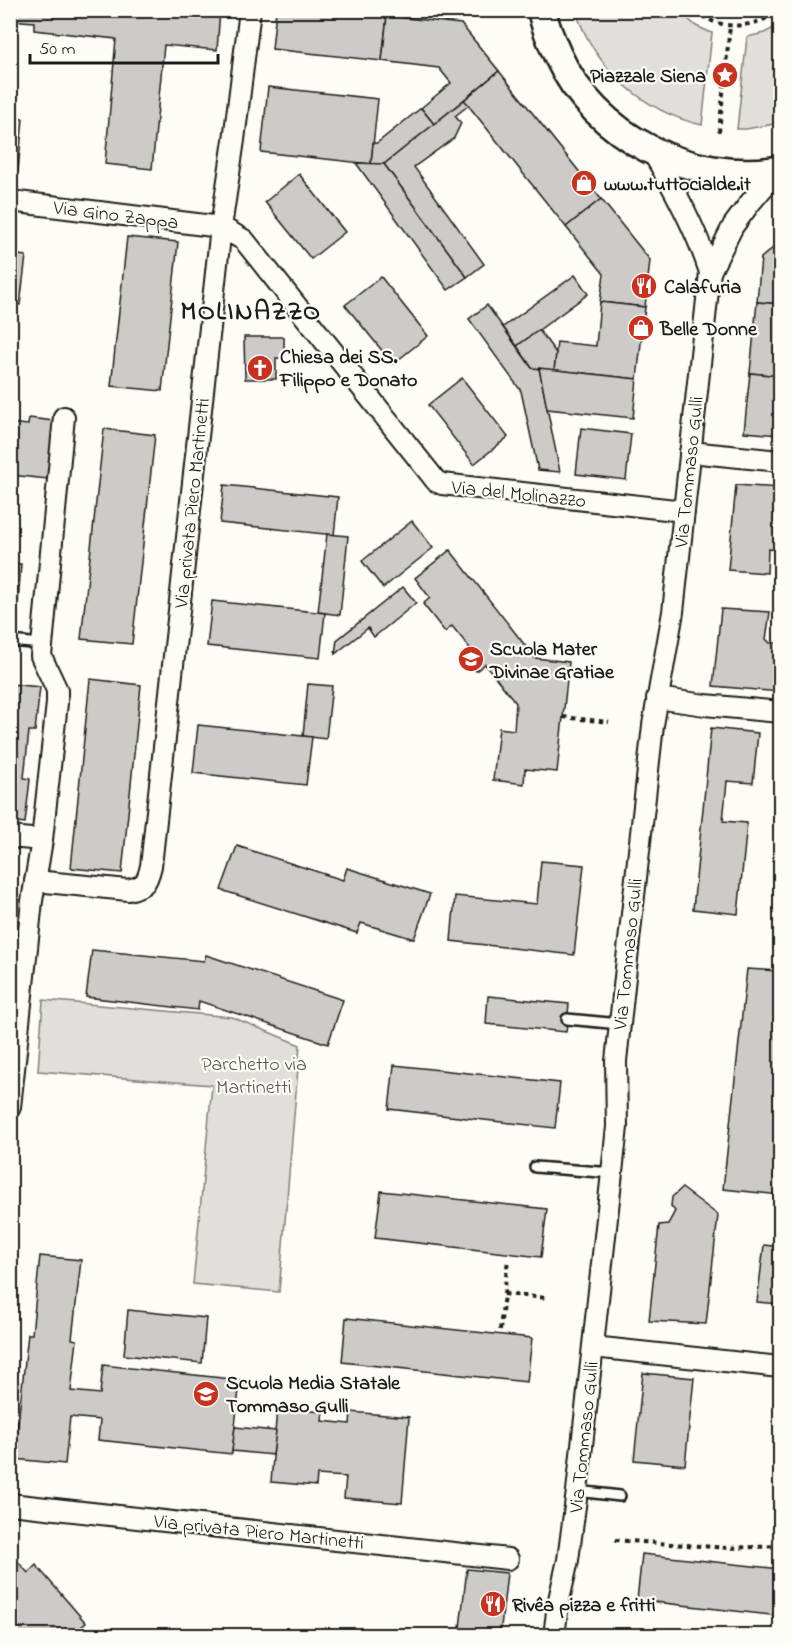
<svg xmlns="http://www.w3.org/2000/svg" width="791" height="1646" font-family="'Indie Flower',sans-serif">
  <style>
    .green { fill: #e0dfdb; stroke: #7e7e7c; stroke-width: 1.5 }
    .building { fill: #cccbc8; stroke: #1c1c1c; stroke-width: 1.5 }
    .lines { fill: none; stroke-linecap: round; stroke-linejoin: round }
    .service-casing { stroke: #1c1c1c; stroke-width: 14 }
    .minor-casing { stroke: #1c1c1c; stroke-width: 24 }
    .secondary-casing { stroke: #1c1c1c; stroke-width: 32 }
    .path { stroke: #1c1c1c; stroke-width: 4; stroke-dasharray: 4.5 4.5; stroke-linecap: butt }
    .service { stroke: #fdfcf7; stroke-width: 9 }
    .minor { stroke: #fdfcf7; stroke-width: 20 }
    .secondary { stroke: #fdfcf7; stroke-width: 27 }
    .labels { text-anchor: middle; stroke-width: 4.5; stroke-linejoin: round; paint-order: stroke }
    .poi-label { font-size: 20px; font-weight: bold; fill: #1c1c1c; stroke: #fdfcf7; text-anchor: start }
    .street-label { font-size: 20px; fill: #1c1c1c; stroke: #fdfcf7 }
    .park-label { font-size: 20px; fill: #575655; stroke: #fdfcf7 }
    .district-label { font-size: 26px; font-weight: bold; letter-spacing: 1.5px; fill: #1c1c1c; stroke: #fdfcf7 }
  </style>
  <rect width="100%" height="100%" fill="#fdfcf7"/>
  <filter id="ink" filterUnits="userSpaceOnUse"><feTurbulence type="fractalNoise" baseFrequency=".0167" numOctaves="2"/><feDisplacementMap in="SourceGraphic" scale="12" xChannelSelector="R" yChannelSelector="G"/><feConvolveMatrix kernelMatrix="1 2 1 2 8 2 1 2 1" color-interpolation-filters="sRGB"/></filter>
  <g filter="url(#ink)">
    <g class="green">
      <path d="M 576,11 L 679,11 L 696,26 L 712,33 L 702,125 C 644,112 594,68 576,11 Z"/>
      <polygon points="780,25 780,123 746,129 737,129 747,37 764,33"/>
      <polygon points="43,1000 232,1017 300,1045 279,1292 193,1284 212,1085 38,1071"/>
    </g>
    <g class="building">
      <polygon points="10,10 220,10 217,50 164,45 152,169 105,164 116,39 34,30 34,22 10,20"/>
      <polygon points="276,10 337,10 387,16 382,61 272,49"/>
      <polygon points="387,16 461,24 499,71 434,124 421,108 451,83 439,68 382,61"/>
      <polygon points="499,71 601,199 566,227 464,100"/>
      <polygon points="268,87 378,99 371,164 261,152"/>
      <polygon points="464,100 469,105 455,116 461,123 454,138 414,167 484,264 467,277 384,164"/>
      <polygon points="421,108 434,124 384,164 371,164 373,143 377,143"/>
      <polygon points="10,118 23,119 18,171 10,170"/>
      <polygon points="356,163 384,164 467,277 448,290"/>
      <polygon points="299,174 345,232 311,259 265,202"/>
      <polygon points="601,199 650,260 645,307 600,302 604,274 566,227"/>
      <polygon points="127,237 178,242 162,391 111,386"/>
      <polygon points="780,242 780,304 757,302 761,258"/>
      <polygon points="10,254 26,256 20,305 10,304"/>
      <polygon points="575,275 588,294 517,346 503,327"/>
      <polygon points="381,277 428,336 393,364 345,305"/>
      <polygon points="600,302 645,307 637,379 554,370 557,342 596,346"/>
      <polygon points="757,302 780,304 780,376 750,373"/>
      <polygon points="487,305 532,368 539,368 560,472 538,470 521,391 469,319"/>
      <polygon points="539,330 556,353 554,370 532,368 517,346"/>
      <polygon points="244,337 284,337 284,358 276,358 276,379 245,379"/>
      <polygon points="539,368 637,379 633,418 547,409"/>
      <polygon points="750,373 780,376 780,435 744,432"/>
      <polygon points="462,378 508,437 474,464 428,405"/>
      <polygon points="29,418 54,421 48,479 10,475 10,423 28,425"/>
      <polygon points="581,428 631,434 626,480 576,474"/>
      <polygon points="104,429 155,435 132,644 81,639"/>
      <polygon points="224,485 338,497 334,535 220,523"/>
      <polygon points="736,485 780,488 780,550 768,549 767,573 728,570"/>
      <polygon points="412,521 433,548 383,588 362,561"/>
      <polygon points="327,534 348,536 340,615 318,612"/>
      <polygon points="450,550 535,658 569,662 557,772 525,769 524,784 493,780 499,728 514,730 516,703 485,664 476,671 470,664 478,658 452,626 445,632 423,604 430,598 415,578"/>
      <polygon points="10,564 21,564 17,615 10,615"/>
      <polygon points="403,587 416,603 374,637 368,628 335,654 337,640"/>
      <polygon points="212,601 325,613 320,658 207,646"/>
      <polygon points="721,609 770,612 766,639 770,643 780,643 780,692 713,686"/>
      <polygon points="90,679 141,685 122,873 71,868"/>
      <polygon points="10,684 40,687 35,731 29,731 24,778 30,779 25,823 10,821"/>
      <polygon points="308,684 332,686 326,739 303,736"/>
      <polygon points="198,725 312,737 306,785 193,773"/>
      <polygon points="711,728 758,733 753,783 727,781 723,821 747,823 738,914 693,909"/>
      <polygon points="237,846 343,880 347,868 430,894 414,939 361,923 357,933 221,890"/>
      <polygon points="541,861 584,865 574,955 451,941 455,896 537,904"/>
      <polygon points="92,950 204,961 206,955 343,1000 328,1044 199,1001 198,1010 86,997"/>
      <polygon points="747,969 780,971 780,1195 723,1189"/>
      <polygon points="488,996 569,1004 566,1032 486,1024"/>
      <polygon points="394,1065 560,1083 555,1128 389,1109"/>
      <polygon points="682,1188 718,1215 706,1324 649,1321 659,1225 668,1224 675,1211 671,1206 672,1197"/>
      <polygon points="381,1191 547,1209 541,1257 375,1238"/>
      <polygon points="764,1245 780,1247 780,1304 757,1302"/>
      <polygon points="40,1256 81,1260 72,1339 77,1340 71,1391 100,1394 103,1365 240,1380 232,1454 98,1440 100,1420 70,1417 65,1464 14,1459 28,1334 32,1334"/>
      <polygon points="128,1310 206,1318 202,1363 124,1355"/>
      <polygon points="346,1318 532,1338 527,1382 342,1362"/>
      <polygon points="643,1373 694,1378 685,1465 634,1460"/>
      <polygon points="277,1408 323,1412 322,1421 350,1424 351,1412 409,1417 402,1503 344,1498 346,1477 317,1475 316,1486 271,1482"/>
      <polygon points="235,1427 276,1431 273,1455 232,1451"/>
      <polygon points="642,1554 780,1569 780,1616 637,1600"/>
      <polygon points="12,1555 28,1573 36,1565 86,1623 76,1631 81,1636 22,1636 10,1622 10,1556"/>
      <polygon points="467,1569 507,1573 500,1636 459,1636"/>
    </g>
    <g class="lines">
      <g class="service-casing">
        <g id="service">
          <polyline points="10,641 42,644"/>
          <polyline points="567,1019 620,1024"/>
          <polyline points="535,1167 613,1173"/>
          <polyline points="577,1491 620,1496"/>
        </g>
      </g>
      <g class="minor-casing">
        <g id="minor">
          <path d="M 652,151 C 675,190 696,229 710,272"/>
          <polyline points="10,201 221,227 244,240 429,472 436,481 442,484 684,511"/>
          <polyline points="690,452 780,461"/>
          <polyline points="657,698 705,705 780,712"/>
          <polyline points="10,837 42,840"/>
          <path d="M 35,881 L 128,890 C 145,886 147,883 151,866 L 221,227 L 234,140 L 250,10"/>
          <polyline points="10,1107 32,901 42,840 57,703 57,690 41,656 64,417"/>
          <polyline points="593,1347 780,1367"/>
          <polyline points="10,1504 508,1559"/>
          <polyline points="554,1636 558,1604 568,1560 577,1491 617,1127 616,1061 626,968 653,725 673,612 710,272 733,226 750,203 778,170"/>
        </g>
      </g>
      <g class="secondary-casing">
        <path id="secondary" d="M 542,10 C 544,25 551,40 557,54 C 595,138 691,185 780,170"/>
      </g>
      <g class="path">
        <path d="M 695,10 C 721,33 753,28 780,11"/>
        <polyline points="719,132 730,26"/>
        <polyline points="563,717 609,722"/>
        <polyline points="504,1294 547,1298"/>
        <polyline points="500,1330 508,1259"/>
        <polyline points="774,1513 780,1512"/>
        <polyline points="615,1540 728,1548 780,1546"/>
      </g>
      <use href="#service" class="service"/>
      <use href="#minor" class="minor"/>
      <use href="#secondary" class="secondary"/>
    </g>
  </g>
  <defs>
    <g id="sight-disc" transform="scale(1.35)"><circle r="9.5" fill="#c8321e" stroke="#fdfcf7"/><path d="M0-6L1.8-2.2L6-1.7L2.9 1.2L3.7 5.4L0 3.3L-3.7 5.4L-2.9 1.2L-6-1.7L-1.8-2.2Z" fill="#fff"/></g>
    <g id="shop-disc" transform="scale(1.35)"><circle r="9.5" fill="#c8321e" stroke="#fdfcf7"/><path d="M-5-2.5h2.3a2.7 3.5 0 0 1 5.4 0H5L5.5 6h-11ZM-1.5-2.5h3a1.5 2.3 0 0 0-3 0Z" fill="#fff"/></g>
    <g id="restaurant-disc" transform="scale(1.35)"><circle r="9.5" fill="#c8321e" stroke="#fdfcf7"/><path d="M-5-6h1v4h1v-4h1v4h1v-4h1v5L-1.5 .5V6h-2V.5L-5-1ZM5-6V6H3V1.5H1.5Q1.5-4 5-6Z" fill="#fff"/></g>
    <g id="church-disc" transform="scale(1.35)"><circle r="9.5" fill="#c8321e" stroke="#fdfcf7"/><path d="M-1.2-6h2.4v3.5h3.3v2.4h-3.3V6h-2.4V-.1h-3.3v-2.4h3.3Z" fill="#fff"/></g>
    <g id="school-disc" transform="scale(1.35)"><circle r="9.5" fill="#c8321e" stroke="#fdfcf7"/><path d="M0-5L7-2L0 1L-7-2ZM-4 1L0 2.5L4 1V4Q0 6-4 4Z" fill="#fff"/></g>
  </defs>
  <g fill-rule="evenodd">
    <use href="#sight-disc" x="725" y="75"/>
    <use href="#shop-disc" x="584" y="183"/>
    <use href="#restaurant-disc" x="644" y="286"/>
    <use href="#shop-disc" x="641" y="328"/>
    <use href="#church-disc" x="260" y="368"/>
    <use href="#school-disc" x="471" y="659"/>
    <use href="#school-disc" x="206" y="1394"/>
    <use href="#restaurant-disc" x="493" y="1604"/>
  </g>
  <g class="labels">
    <g class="poi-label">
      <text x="706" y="82" text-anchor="end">Piazzale Siena</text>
      <text x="604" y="190">www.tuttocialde.it</text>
      <text x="664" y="293">Calafuria</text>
      <text x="660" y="335">Belle Donne</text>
      <text x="280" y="363">Chiesa dei SS.<tspan x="280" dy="23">Filippo e Donato</tspan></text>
      <text x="490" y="655">Scuola Mater<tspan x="490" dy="23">Divinae Gratiae</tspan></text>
      <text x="226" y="1389">Scuola Media Statale<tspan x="226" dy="23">Tommaso Gulli</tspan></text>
      <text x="512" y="1611">Rivêa pizza e fritti</text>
    </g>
    <g class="street-label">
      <text transform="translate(116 214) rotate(7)" y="7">Via Gino Zappa</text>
      <text transform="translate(688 472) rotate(-84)" y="7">Via Tommaso Gulli</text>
      <text transform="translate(519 493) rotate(6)" y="7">Via del Molinazzo</text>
      <text transform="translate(191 503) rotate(-84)" y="7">Via privata Piero Martinetti</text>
      <text transform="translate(627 954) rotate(-84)" y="7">Via Tommaso Gulli</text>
      <text transform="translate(583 1437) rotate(-84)" y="7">Via Tommaso Gulli</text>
      <text transform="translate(259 1531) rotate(6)" y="7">Via privata Piero Martinetti</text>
    </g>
    <g class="park-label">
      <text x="254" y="1070">Parchetto via<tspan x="254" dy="23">Martinetti</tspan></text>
    </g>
    <g class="district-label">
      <text x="251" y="319">MOLINAZZO</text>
    </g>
  </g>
  <rect width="791" height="1646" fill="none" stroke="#fdfcf7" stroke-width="36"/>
  <rect x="18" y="18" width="755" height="1610" fill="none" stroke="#1c1c1c" stroke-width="2" filter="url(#ink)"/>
  <path d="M30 54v9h188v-9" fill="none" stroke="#1c1c1c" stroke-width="3"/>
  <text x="39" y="54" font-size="18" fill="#1c1c1c" stroke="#fdfcf7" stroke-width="4.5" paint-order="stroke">50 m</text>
</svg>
